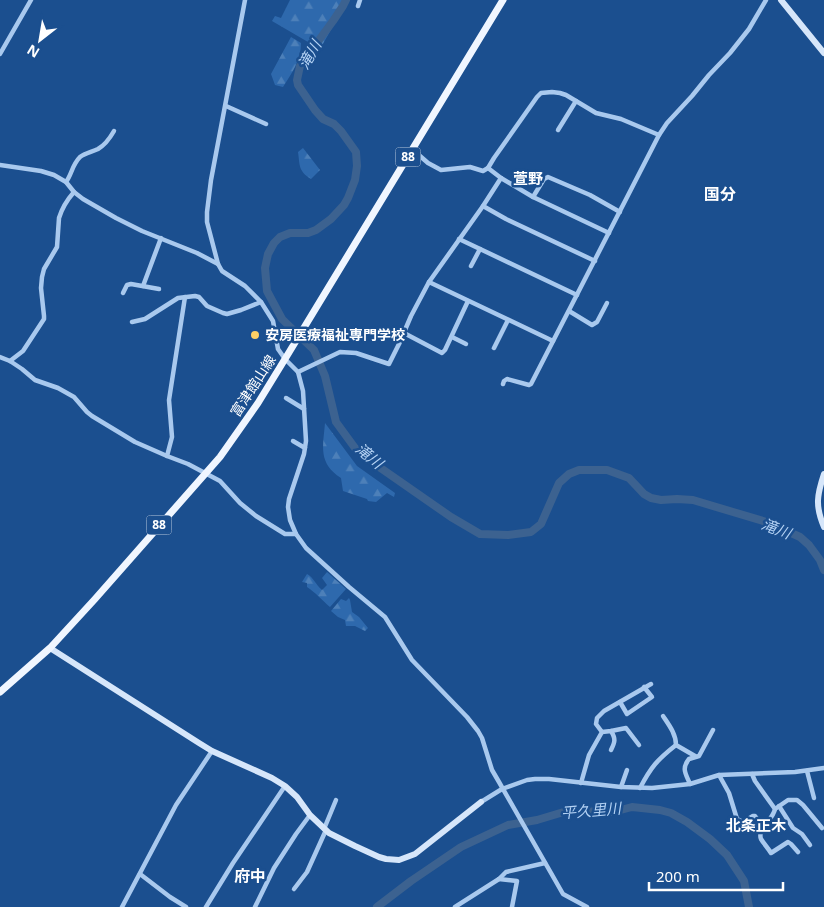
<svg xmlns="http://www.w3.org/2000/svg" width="824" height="907" font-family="'Noto Sans','Noto Sans JP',sans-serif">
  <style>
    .forest { fill: url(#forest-firs) }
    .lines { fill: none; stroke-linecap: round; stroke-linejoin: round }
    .river { stroke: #3c6290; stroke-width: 8 }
    .street { stroke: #a9c9ee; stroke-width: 4.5 }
    .secondary { stroke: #d6e6fa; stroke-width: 6 }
    .primary { stroke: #f0f6ff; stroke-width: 7 }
    .poi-dot { fill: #ffd166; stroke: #1b4f8f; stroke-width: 2 }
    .labels { text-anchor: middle; stroke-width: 5; stroke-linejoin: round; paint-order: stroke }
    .shield { fill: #1b4f8f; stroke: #bbcadd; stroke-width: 1 }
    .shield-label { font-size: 12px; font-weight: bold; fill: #fff }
    .poi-label { font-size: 14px; font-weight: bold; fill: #fff; stroke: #1b4f8f; text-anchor: start }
    .street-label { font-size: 14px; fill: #fff; stroke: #1b4f8f }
    .water-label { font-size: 15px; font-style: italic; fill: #b5d3f5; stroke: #1b4f8f }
    .neighbourhood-label { font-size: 15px; font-weight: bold; fill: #fff; stroke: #1b4f8f }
    .quarter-label { font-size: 16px; font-weight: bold; fill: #fff; stroke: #1b4f8f }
  </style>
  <defs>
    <pattern id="forest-firs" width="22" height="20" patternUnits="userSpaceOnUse" patternTransform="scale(1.25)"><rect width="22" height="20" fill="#2e69ad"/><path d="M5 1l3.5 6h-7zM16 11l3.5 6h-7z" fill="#4d80b9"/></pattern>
  </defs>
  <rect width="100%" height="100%" fill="#1b4f8f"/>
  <g class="forest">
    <polygon points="290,0 348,0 320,49 272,21 275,16 281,18"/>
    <path d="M 291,37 L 301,43 C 301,60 292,73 283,87 L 275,85 L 271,74 Z"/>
    <path d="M 303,148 L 320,170 L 311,179 C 298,171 300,165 298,152 Z"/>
    <path d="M 325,423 L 357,466 L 395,493 L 394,497 L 387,493 L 376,502 L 368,501 L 367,499 L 343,491 L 341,478 C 318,463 323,447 325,423 Z"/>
    <path d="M 327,572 L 346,589 L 330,607 C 322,600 316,593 307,587 L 307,583 L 302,582 L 307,574 C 314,578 315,584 322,590 L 327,585 L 322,578 Z"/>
    <polygon points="349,598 350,600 352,612 359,617 368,628 365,631 355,626 346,626 345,620 338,617 331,611 341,599 346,601"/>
  </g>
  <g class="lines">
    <g class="river">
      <polyline points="346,0 343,6 333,21 300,66 297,80 298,85 315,110 323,119 334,124 341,131 356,152 357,166 355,180 348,198 344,205 331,219 316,230 308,233 290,233 280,237 274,243 268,254 265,268 267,291 282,319 314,350 325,376 336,422 355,448 382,469 451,517 480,534 508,535 531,532 541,524 559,483 569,474 579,470 607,470 629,478 644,494 651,498 661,500 677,499 693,500 763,521 789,532 800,537 809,545 820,560 824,570"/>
      <polyline points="377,907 411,881 461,847 508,825 537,820 567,811 613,812 632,807 660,810 671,813 687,822 710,839 727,855 744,881 749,907"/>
    </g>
    <g class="street">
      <polyline points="245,0 211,180 207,212 207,222 218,264 222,271 245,286 261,302 273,321 278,349 285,359 298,372 303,391 306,441 304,454 289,499 288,507 290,520 296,534 306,548 349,587 385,617 412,660 467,717 478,731 482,738 492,770 499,782 563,894 587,907"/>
      <polyline points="358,6 360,0"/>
      <polyline points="0,54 31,0"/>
      <polyline points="226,106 266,124"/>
      <polyline points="558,130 576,101"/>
      <polyline points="412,149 428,163 441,170 470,167 483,171 488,168"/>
      <polyline points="0,165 41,171 54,175 66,182 74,192 83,199 116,218 142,231 197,253 218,264"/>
      <path d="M 66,182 C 72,174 72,165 80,157 C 85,153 92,152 98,149 C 105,145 110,138 114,131"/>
      <polyline points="533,197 544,179 548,177 590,195 620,212"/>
      <polyline points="483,206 506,219 595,261"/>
      <polyline points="609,233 533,197 501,178 488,168 494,158 537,97 541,93 552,92 560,93 566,95 596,113 621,119 659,135"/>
      <polyline points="459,239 577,295"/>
      <polyline points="471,266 480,249"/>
      <polyline points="429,282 553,341"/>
      <polyline points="143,286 161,238"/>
      <polyline points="123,293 127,285 131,284 159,289"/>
      <polyline points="569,311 592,325 597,322 607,303"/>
      <polyline points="132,322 145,319 178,298 195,296 199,297 207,306 223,313 227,314 241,310 261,302"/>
      <polyline points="404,333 442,353 445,350 468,301"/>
      <polyline points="452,337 466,344"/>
      <polyline points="494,348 508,320"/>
      <polyline points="0,357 10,361 22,369 35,380 58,388 74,397 87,412 92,416 135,442 167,456 188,464 220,481 240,503 256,516 285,534 296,534"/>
      <path d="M 10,361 L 23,351 L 44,319 L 44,316 L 41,288 L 42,277 L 44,269 L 57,247 L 59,218 C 62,208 67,200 74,192"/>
      <polyline points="298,372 340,352 356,353 389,364 399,344 411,316 429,282 483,206 501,178"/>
      <polyline points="503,384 504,381 507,379 529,385 531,384 659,135 667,123 692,96 709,75 730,53 749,29 766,0"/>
      <polyline points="286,398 304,409"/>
      <polyline points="293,441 305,448"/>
      <polyline points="167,456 172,437 169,400 185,297"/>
      <polyline points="620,702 627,714 652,697 644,687"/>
      <path d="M 663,716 C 669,725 676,734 676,745 L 695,756"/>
      <polyline points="602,732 611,731 626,728 639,745"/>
      <path d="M 611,750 C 615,742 616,739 611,731"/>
      <polyline points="807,771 814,798"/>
      <path d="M 752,774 L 755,781 L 775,809 C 773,820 757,829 761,839 C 764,844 768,848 771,853 L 788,842 L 791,844 L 798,852"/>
      <polyline points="719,775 729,793 737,819 743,822 753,816 755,816 764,828"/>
      <polyline points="581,783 589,755 602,732 596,724 597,718 604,711 651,684"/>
      <path d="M 690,784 C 686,774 681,769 689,759 L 699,756 L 713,730"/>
      <polyline points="621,787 627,770"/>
      <path d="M 640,788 C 651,767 657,760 676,745"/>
      <polyline points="481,802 502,789 527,780 535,779 549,779 621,787 652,788 690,784 719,775 795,772 824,768"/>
      <polyline points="779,806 793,828 802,834 810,845"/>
      <polyline points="775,809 788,800 797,800 803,805 822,828"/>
      <polyline points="324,829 336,800"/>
      <polyline points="140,874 170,897 186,907"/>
      <polyline points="499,879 517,881 512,907"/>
      <polyline points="294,889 307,872 326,830"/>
      <polyline points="122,907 176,805 212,751"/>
      <polyline points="206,907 233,863 285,786"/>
      <polyline points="255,907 274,868 296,834 310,815"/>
      <polyline points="455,907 499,879 506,872 545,863"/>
    </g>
    <g class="secondary">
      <polyline points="781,0 824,53"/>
      <path d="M 824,474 C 817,495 815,506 824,527"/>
      <polyline points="50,648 199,743 212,751 272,778 285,786 297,797 310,815 329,833 355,846 379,857 386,859 399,860 415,854 481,802"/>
    </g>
    <polyline class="primary" points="0,692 50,648 95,599 220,457 258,403 285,359 503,0"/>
  </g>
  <circle class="poi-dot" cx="255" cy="335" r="5"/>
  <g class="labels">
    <g class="shield">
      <rect x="395.5" y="147.5" width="25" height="19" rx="4"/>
      <rect x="146.5" y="515.5" width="25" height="19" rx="4"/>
    </g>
    <g class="shield-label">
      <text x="408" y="161">88</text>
      <text x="159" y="529">88</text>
    </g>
    <g class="poi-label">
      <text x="265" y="340">安房医療福祉専門学校</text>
    </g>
    <g class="street-label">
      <text transform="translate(253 386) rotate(-57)" y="5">富津館山線</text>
    </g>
    <g class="water-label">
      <text transform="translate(310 55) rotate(-60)" y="5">滝川</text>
      <text transform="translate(369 456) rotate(39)" y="5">滝川</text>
      <text transform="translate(776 529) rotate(21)" y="5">滝川</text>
      <text transform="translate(591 811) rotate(-5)" y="5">平久里川</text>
    </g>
    <g class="neighbourhood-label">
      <text x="528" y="184">萱野</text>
      <text x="756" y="831">北条正木</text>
    </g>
    <g class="quarter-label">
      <text x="720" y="200">国分</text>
      <text x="250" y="882">府中</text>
    </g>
  </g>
  <g transform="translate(40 40) rotate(211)" stroke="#1b4f8f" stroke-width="4" paint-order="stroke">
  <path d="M0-4L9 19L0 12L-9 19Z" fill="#ffffff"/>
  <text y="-8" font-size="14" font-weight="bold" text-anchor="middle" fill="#ffffff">N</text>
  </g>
  <path d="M649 882v8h134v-8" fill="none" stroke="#ffffff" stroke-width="2.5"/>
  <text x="656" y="882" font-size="15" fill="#ffffff" stroke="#1b4f8f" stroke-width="4" paint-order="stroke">200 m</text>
</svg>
